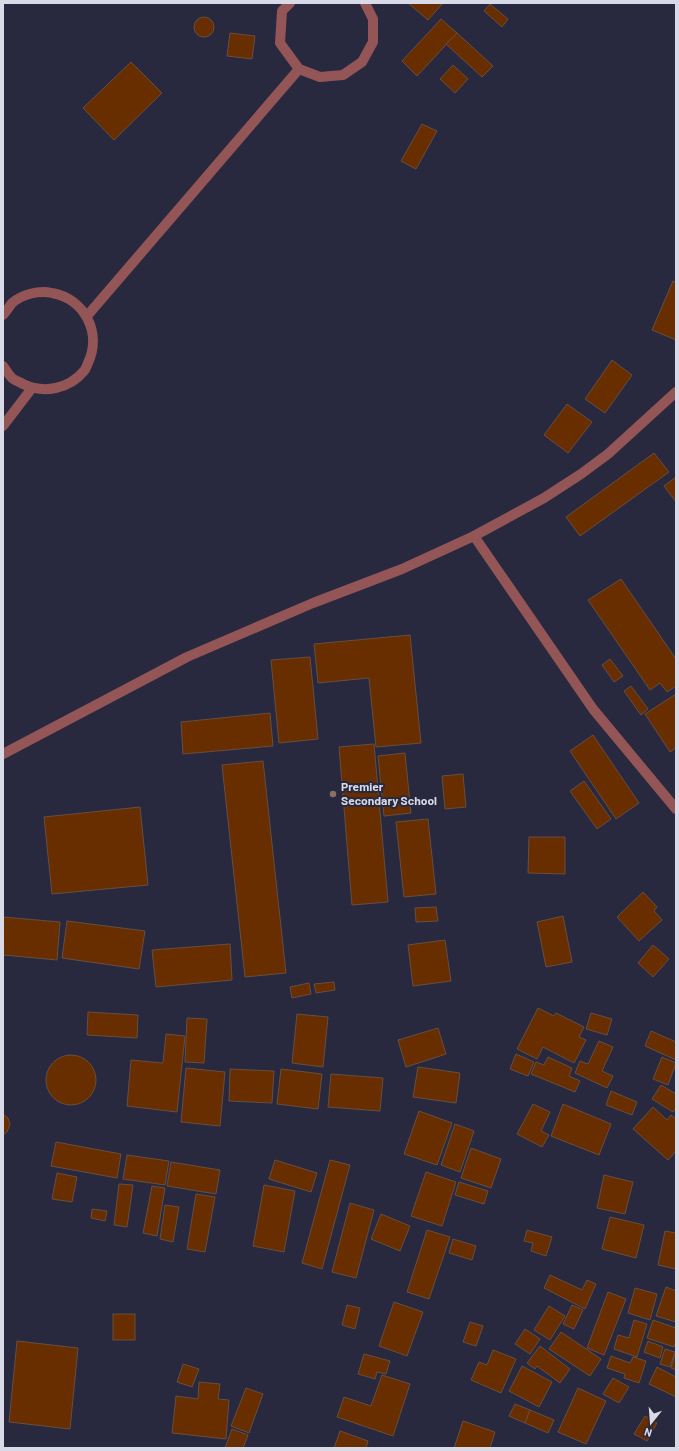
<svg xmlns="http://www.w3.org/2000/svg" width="679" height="1451" font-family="Barlow,sans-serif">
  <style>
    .building { fill: #682e00; stroke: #674e40 }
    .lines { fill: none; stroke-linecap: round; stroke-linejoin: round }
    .lane { stroke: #935555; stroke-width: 10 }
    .street { stroke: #935555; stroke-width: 10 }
    .education-dot { fill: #8d6e63; stroke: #28293f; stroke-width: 1.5 }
    .labels { text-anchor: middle; stroke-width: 4; stroke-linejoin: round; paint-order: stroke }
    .poi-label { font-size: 12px; font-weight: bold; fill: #d8dae8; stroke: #28293f; text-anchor: start }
  </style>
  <rect width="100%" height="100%" fill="#28293f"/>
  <g class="building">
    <polygon points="408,3 443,3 428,20"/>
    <polygon points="490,4 508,19 502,27 484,11"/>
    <circle cx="204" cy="27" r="10"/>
    <polygon points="441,19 457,33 417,76 402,61"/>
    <polygon points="230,33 255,36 252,59 227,56"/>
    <polygon points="457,33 493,66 482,77 446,44"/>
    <polygon points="131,62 162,93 114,140 83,108"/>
    <polygon points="453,65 468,79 455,93 440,79"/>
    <polygon points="422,124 437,131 416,169 401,161"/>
    <polygon points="673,281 676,282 676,340 652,330"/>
    <polygon points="612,360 632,375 605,413 585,399"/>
    <polygon points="567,404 592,422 568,453 544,435"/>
    <polygon points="654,453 669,472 580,536 566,517"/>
    <polygon points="676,477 676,502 664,486"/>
    <polygon points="621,579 676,659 676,686 667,692 660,683 650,690 588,600"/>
    <polygon points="410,635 421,743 376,747 369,678 318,683 314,644"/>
    <polygon points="310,657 318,739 279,743 271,660"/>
    <polygon points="610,659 623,676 614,682 602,665"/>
    <polygon points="631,686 648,709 641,715 624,691"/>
    <polygon points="676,694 676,748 670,752 645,714"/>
    <polygon points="270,713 273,746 183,754 181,722"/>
    <polygon points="593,735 639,803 616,819 570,751"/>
    <polygon points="374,744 388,902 352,905 339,747"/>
    <polygon points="405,753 411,813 384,816 378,756"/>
    <polygon points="263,761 286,973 245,977 222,765"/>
    <polygon points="463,774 466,807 445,809 442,776"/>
    <polygon points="584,781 611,819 597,829 570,791"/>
    <polygon points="140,807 148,885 52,894 44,817"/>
    <polygon points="428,819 436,894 404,897 396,822"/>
    <polygon points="529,837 565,837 565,874 528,873"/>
    <polygon points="643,892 657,907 654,911 662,920 639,941 617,917"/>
    <polygon points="436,907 438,921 416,922 415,908"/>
    <polygon points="563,916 572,962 546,967 537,922"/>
    <polygon points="3,917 60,922 57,960 3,955"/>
    <polygon points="67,921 145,931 139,969 62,958"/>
    <polygon points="445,940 451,981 413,986 408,945"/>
    <polygon points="230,944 232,980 156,987 152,950"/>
    <polygon points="653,945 669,959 653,977 638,963"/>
    <polygon points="334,982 335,990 316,993 314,984"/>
    <polygon points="309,983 311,994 292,998 290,987"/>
    <polygon points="538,1008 554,1016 556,1013 584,1027 579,1037 586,1040 574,1063 543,1047 537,1059 517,1049"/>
    <polygon points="88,1012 138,1015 137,1038 87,1035"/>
    <polygon points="591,1013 612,1019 607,1035 586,1029"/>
    <polygon points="297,1014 328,1017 323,1067 292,1063"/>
    <polygon points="187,1018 207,1019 204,1063 185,1062"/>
    <polygon points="438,1028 446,1054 406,1067 398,1040"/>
    <polygon points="651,1031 676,1042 676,1060 645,1046"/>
    <polygon points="166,1034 185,1036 177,1112 127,1106 131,1060 163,1063"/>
    <polygon points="599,1041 613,1047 602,1071 613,1076 607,1088 575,1073 580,1061 588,1064"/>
    <polygon points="516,1054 534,1062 528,1076 510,1069"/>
    <circle cx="71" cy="1080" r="25"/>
    <polygon points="548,1057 572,1068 569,1076 580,1081 575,1092 531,1074 536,1062 544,1065"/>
    <polygon points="662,1057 676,1063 668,1085 653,1079"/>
    <polygon points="418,1067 460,1073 456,1103 413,1097"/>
    <polygon points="186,1068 225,1072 220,1126 181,1122"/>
    <polygon points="230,1069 274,1071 272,1103 229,1101"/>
    <polygon points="281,1069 322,1074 318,1109 277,1104"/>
    <polygon points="331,1074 383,1078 380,1111 328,1107"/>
    <polygon points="661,1085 676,1094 676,1108 673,1112 652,1099"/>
    <polygon points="611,1091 637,1102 632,1115 606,1105"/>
    <polygon points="533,1104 550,1112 541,1131 549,1135 542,1147 517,1134"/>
    <polygon points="563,1104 611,1124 599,1155 551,1136"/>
    <polygon points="653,1107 667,1120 671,1115 676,1119 676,1151 668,1160 633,1129"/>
    <polygon points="419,1111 452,1123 437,1165 404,1154"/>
    <polygon points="3,1114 8,1118 10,1124 7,1132 3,1135"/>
    <polygon points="455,1124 474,1131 460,1172 441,1165"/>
    <polygon points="56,1142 121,1154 117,1178 51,1166"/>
    <polygon points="471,1148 501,1159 491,1188 461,1178"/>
    <polygon points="127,1155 169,1161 165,1185 123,1179"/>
    <polygon points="275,1160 317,1173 311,1192 269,1179"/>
    <polygon points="330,1160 350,1165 322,1269 302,1263"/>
    <polygon points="171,1162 220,1170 216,1194 167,1186"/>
    <polygon points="426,1172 456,1182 442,1226 411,1216"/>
    <polygon points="57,1173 77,1177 72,1202 52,1199"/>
    <polygon points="604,1175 633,1182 625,1214 597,1208"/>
    <polygon points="459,1182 488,1191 484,1204 455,1195"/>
    <polygon points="119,1184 133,1185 127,1227 114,1225"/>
    <polygon points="264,1185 295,1191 284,1252 253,1246"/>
    <polygon points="152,1186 165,1188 157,1236 143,1233"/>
    <polygon points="196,1194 215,1197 205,1252 187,1249"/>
    <polygon points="350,1203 374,1210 356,1278 332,1272"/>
    <polygon points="165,1205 179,1207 173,1242 160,1239"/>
    <polygon points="92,1209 107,1211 105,1221 91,1218"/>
    <polygon points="381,1214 410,1226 400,1251 371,1239"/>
    <polygon points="610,1217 644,1225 636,1258 602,1249"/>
    <polygon points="427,1230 450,1237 429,1299 407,1292"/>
    <polygon points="527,1230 552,1237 546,1256 531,1251 533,1243 524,1241"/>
    <polygon points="665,1231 676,1233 676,1269 658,1265"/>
    <polygon points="453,1239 476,1246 472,1260 449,1253"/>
    <polygon points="550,1275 582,1290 587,1280 596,1284 585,1309 544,1288"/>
    <polygon points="666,1287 676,1291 676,1322 656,1316"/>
    <polygon points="635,1288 657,1294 650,1320 628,1313"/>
    <polygon points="608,1292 626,1299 604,1355 587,1348"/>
    <polygon points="394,1302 423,1312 407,1356 379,1346"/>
    <polygon points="347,1305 360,1308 355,1329 342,1325"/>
    <polygon points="572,1305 583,1310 574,1329 563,1324"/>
    <polygon points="549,1306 565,1316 550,1340 534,1330"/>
    <rect x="113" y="1314" width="22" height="26"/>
    <polygon points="634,1320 647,1324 637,1357 614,1349 618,1335 629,1338"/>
    <polygon points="653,1320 676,1328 676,1342 674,1347 647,1338"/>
    <polygon points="470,1322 483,1326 476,1346 463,1342"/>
    <polygon points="525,1329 540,1339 530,1354 515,1344"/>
    <polygon points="561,1332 601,1359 590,1376 549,1349"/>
    <polygon points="17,1341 78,1348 70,1429 9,1422"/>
    <polygon points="648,1341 663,1347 660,1358 644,1352"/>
    <polygon points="540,1346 570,1369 560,1383 537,1366 535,1369 527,1363"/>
    <polygon points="665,1349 675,1352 670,1367 660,1364"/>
    <polygon points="493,1350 516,1359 501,1393 471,1380 479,1362 487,1365"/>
    <polygon points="676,1351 676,1370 671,1368"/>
    <polygon points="364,1354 390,1361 386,1374 377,1372 375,1379 358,1374"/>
    <polygon points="611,1356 630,1363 633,1357 646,1361 639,1383 624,1378 625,1374 607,1368"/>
    <polygon points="183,1364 199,1369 192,1387 177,1382"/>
    <polygon points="522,1366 552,1382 539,1407 509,1391"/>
    <polygon points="657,1367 676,1377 676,1397 649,1384"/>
    <polygon points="382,1375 410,1384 393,1436 337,1417 344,1397 371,1406"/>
    <polygon points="613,1378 629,1387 619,1403 603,1394"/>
    <polygon points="199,1382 220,1384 218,1399 229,1400 226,1439 172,1433 176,1396 198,1399"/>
    <polygon points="246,1388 263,1394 249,1433 231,1426"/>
    <polygon points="578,1388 606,1401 586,1444 558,1432"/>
    <polygon points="515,1404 530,1410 525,1423 509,1416"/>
    <polygon points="530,1410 554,1420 548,1433 525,1423"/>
    <polygon points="645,1416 657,1423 647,1441 634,1434"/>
    <polygon points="463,1421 495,1432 490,1448 454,1448"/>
    <polygon points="232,1429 248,1435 243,1448 225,1448"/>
    <polygon points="340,1431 368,1441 366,1448 334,1448"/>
  </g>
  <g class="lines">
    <g class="lane">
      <polyline points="290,3 282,11 280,43 299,69 320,77 343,75 362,62 373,42 373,19 365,3"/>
      <path d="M 3,315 C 6,312 9,307 12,303 C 23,294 39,290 52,293 C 85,299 102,333 88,363 C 87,365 86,369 84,371 C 69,389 44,394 23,384 C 20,382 15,381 12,378 C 9,375 6,370 3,366"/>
      <polyline points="87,316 299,69"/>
      <polyline points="3,426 32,388"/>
    </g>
    <g class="street">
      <polyline points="474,536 593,709 676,809"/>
      <polyline points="3,754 187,657 313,603 402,569 474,536 544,498 581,474 608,454 676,392"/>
    </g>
  </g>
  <circle class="education-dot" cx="333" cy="794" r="4"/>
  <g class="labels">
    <g class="poi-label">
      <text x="341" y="791">Premier<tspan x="341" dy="14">Secondary School</tspan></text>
    </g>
  </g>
  <rect width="679" height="1451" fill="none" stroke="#d8dae8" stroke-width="8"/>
  <g transform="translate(651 1423) rotate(197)" stroke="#28293f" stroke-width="3" paint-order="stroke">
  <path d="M0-3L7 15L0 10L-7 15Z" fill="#d8dae8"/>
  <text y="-6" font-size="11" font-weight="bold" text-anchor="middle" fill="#d8dae8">N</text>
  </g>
</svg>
